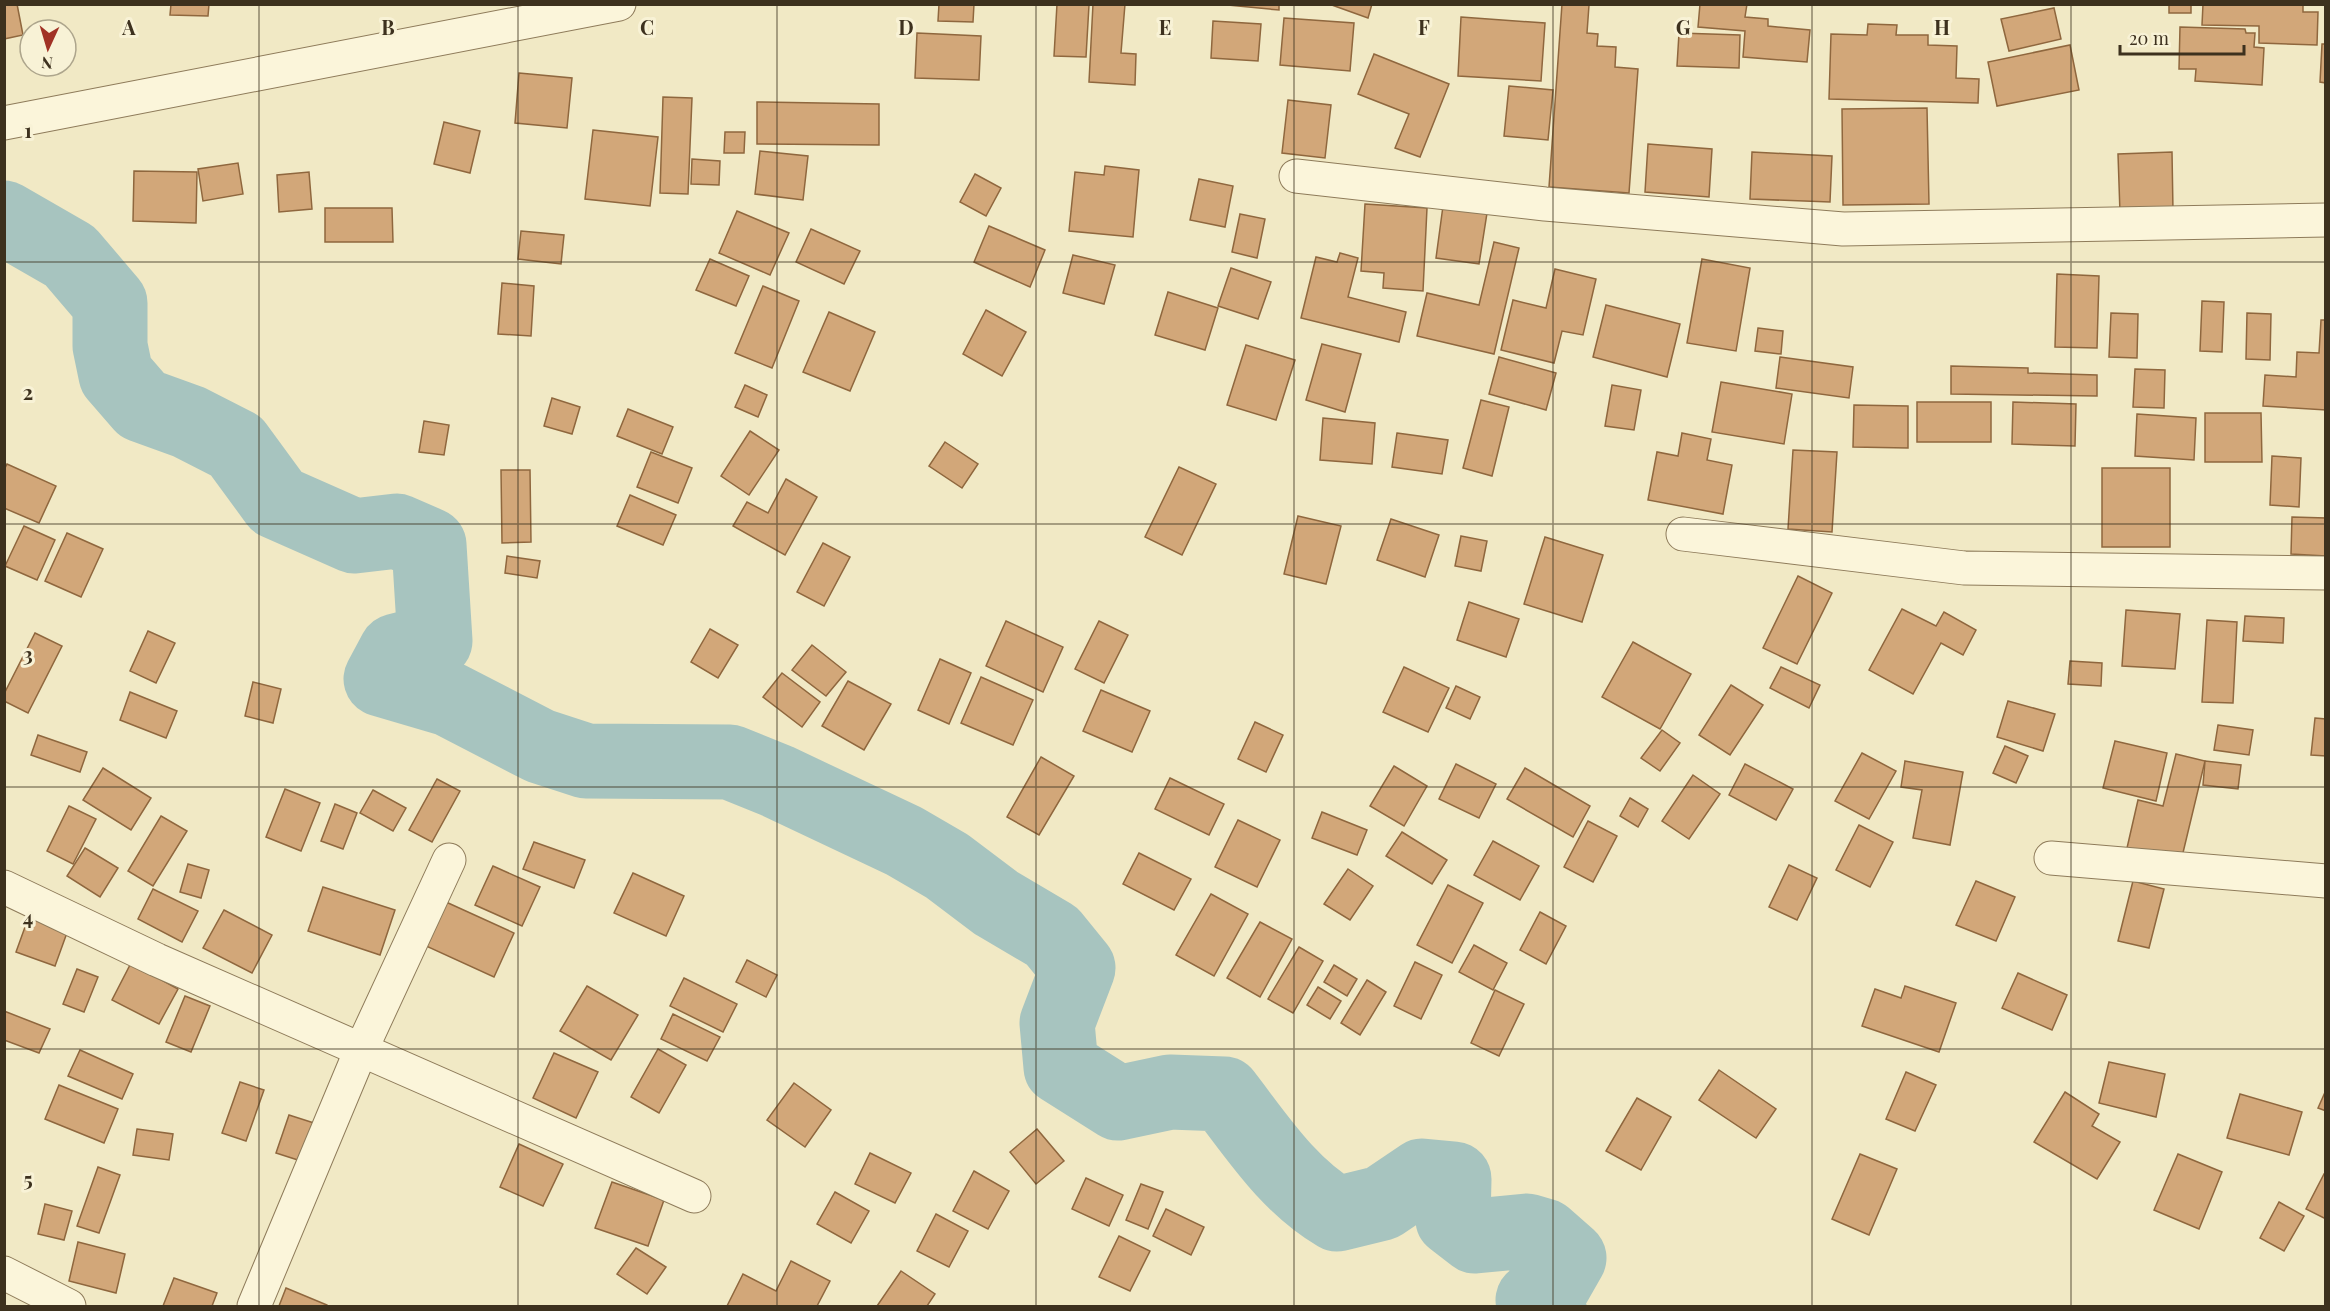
<svg xmlns="http://www.w3.org/2000/svg" width="2330" height="1311" font-family="'Playfair Display',serif">
  <style>
    .lines { fill: none; stroke-linecap: round; stroke-linejoin: round }
    .river { stroke: #a7c4bf; stroke-width: 75 }
    .building { fill: #d2a779; stroke: #8f673e; stroke-width: 1.5 }
    .minor-casing { stroke: #8e7b5a; stroke-width: 35 }
    .tertiary-casing { stroke: #8e7b5a; stroke-width: 35 }
    .minor { stroke: #fbf5da; stroke-width: 33 }
    .tertiary { stroke: #fbf5da; stroke-width: 33 }
    .grid { fill: none; stroke: #3d311e; stroke-width: 1.5; stroke-opacity: 0.55 }
    .grid-label { font-size: 20px; text-anchor: middle; font-weight: bold; fill: #3d311e; stroke: #f8f2d6; stroke-width: 6; stroke-linejoin: round; paint-order: stroke }
  </style>
  <rect width="100%" height="100%" fill="#f1e9c5"/>
  <g class="lines">
    <path class="river" d="M 4,218 L 70,256 L 110,303 L 110,346 L 116,375 L 142,405 L 189,422 L 236,446 L 277,502 L 354,536 L 397,531 L 429,545 L 435,641 L 396,651 L 381,679 L 449,699 L 540,746 L 586,761 L 730,762 L 777,781 L 904,841 L 947,866 L 996,903 L 1052,936 L 1078,968 L 1057,1023 L 1061,1067 L 1118,1103 L 1170,1092 L 1224,1094 C 1258,1138 1288,1185 1337,1214 L 1382,1203 L 1422,1176 L 1454,1179 L 1453,1219 L 1475,1236 L 1527,1231 L 1544,1236 L 1569,1258 L 1553,1286 L 1533,1300 L 1549,1306"/>
  </g>
  <g class="building">
    <polygon points="17,4 23,35 4,39 4,5"/>
    <polygon points="171,4 209,4 208,16 170,15"/>
    <polygon points="939,4 974,4 973,22 938,21"/>
    <polygon points="1057,4 1089,5 1086,57 1054,56"/>
    <polygon points="1093,4 1125,4 1121,53 1136,54 1135,85 1089,82"/>
    <polygon points="1217,4 1279,4 1279,10"/>
    <polygon points="1329,4 1372,4 1368,18"/>
    <polygon points="1562,4 1589,5 1587,33 1598,34 1597,46 1616,47 1615,67 1638,69 1629,193 1549,187"/>
    <polygon points="1700,4 1747,4 1745,17 1768,19 1768,26 1810,30 1807,62 1743,57 1745,31 1698,27"/>
    <rect x="2169" y="4" width="22" height="9"/>
    <polygon points="2203,4 2303,5 2303,12 2318,12 2317,45 2259,43 2259,26 2202,25"/>
    <polygon points="2054,8 2061,39 2009,51 2001,19"/>
    <polygon points="1461,17 1545,23 1541,81 1458,76"/>
    <polygon points="1284,18 1354,23 1350,71 1280,65"/>
    <polygon points="1213,21 1261,24 1258,61 1211,58"/>
    <polygon points="1868,24 1897,25 1896,35 1928,35 1928,45 1957,46 1956,78 1979,79 1978,103 1829,99 1831,34 1867,35"/>
    <polygon points="2180,27 2245,29 2246,33 2255,33 2254,47 2264,48 2262,85 2195,81 2196,69 2179,69"/>
    <polygon points="917,33 981,36 979,80 915,78"/>
    <polygon points="1679,33 1740,35 1739,68 1677,66"/>
    <polygon points="2322,44 2326,44 2326,83 2320,82"/>
    <polygon points="2070,45 2079,90 1997,106 1988,62"/>
    <polygon points="1374,54 1449,84 1420,157 1395,148 1409,114 1358,94"/>
    <polygon points="519,73 572,78 567,128 515,123"/>
    <polygon points="1509,86 1553,90 1548,140 1504,136"/>
    <polygon points="663,97 692,98 688,194 660,193"/>
    <polygon points="1288,100 1331,105 1325,158 1282,153"/>
    <polygon points="757,102 879,104 879,145 757,144"/>
    <polygon points="1927,108 1929,204 1843,205 1842,109"/>
    <polygon points="444,122 480,131 470,173 434,164"/>
    <polygon points="593,130 658,137 650,206 585,199"/>
    <polygon points="725,132 745,132 744,153 724,153"/>
    <polygon points="1648,144 1712,149 1709,197 1645,192"/>
    <polygon points="760,151 808,156 803,200 755,194"/>
    <polygon points="1752,152 1832,156 1830,202 1750,199"/>
    <polygon points="2172,152 2173,211 2120,213 2118,154"/>
    <polygon points="692,159 720,161 719,185 691,184"/>
    <polygon points="238,163 243,194 203,201 198,169"/>
    <polygon points="1105,166 1139,170 1133,237 1069,231 1075,172 1104,175"/>
    <polygon points="134,171 197,172 196,223 133,221"/>
    <polygon points="309,172 312,209 279,212 277,175"/>
    <polygon points="975,174 1001,188 986,216 960,202"/>
    <polygon points="1199,179 1233,186 1225,227 1190,220"/>
    <polygon points="1365,204 1427,208 1423,291 1383,288 1384,273 1361,271"/>
    <polygon points="1443,206 1487,213 1479,264 1436,258"/>
    <polygon points="325,208 392,208 393,242 325,242"/>
    <polygon points="737,211 789,233 770,275 719,253"/>
    <polygon points="1240,214 1265,219 1257,258 1232,252"/>
    <polygon points="989,226 1045,250 1030,287 974,262"/>
    <polygon points="811,229 860,251 844,284 796,262"/>
    <polygon points="521,231 564,235 561,264 518,259"/>
    <polygon points="1494,242 1519,248 1494,354 1417,336 1427,293 1479,305"/>
    <polygon points="1340,253 1358,258 1348,297 1406,312 1399,342 1301,318 1316,257 1337,262"/>
    <polygon points="1073,255 1115,265 1104,304 1063,293"/>
    <polygon points="710,259 749,276 736,306 696,290"/>
    <polygon points="1702,259 1750,268 1736,351 1687,343"/>
    <polygon points="1231,268 1271,282 1258,319 1218,306"/>
    <polygon points="1555,269 1596,279 1583,335 1562,331 1554,363 1501,350 1513,300 1546,308"/>
    <polygon points="2057,274 2099,276 2097,348 2055,347"/>
    <polygon points="502,283 534,286 531,336 498,334"/>
    <polygon points="763,286 799,301 772,368 735,353"/>
    <polygon points="1168,292 1218,308 1205,350 1155,335"/>
    <polygon points="2202,301 2224,302 2222,352 2200,351"/>
    <polygon points="1606,305 1680,324 1667,377 1593,357"/>
    <polygon points="986,310 1026,332 1002,376 963,354"/>
    <polygon points="829,312 875,332 850,391 803,372"/>
    <polygon points="2111,313 2138,314 2137,358 2109,357"/>
    <polygon points="2247,313 2271,314 2270,360 2246,359"/>
    <polygon points="2321,320 2326,320 2326,410 2263,406 2265,375 2296,377 2297,352 2319,353"/>
    <polygon points="1758,328 1783,331 1781,354 1755,351"/>
    <polygon points="1322,344 1361,354 1345,412 1306,400"/>
    <polygon points="1246,345 1295,360 1276,420 1227,405"/>
    <polygon points="1499,357 1556,373 1546,410 1489,394"/>
    <polygon points="1780,357 1853,367 1849,398 1776,388"/>
    <polygon points="1951,366 2028,368 2028,373 2097,375 2097,396 1951,394"/>
    <polygon points="2135,369 2165,370 2164,408 2133,407"/>
    <polygon points="1721,382 1792,394 1784,444 1712,432"/>
    <polygon points="745,385 767,395 758,417 735,407"/>
    <polygon points="1612,385 1641,390 1634,430 1605,426"/>
    <polygon points="552,398 580,407 572,434 544,426"/>
    <polygon points="1481,400 1509,407 1492,476 1463,468"/>
    <rect x="1917" y="402" width="74" height="40"/>
    <polygon points="2013,402 2076,404 2075,446 2012,444"/>
    <polygon points="1854,405 1908,406 1908,448 1853,447"/>
    <polygon points="628,409 673,427 662,454 617,436"/>
    <polygon points="2205,413 2261,413 2262,462 2205,462"/>
    <polygon points="2137,414 2196,418 2194,460 2135,456"/>
    <polygon points="1323,418 1375,423 1372,464 1320,460"/>
    <polygon points="424,421 449,425 444,455 419,452"/>
    <polygon points="750,431 779,450 749,495 721,476"/>
    <polygon points="1397,433 1448,440 1442,474 1392,467"/>
    <polygon points="1682,433 1711,439 1707,460 1732,465 1723,514 1648,500 1657,452 1678,456"/>
    <polygon points="945,442 978,464 962,488 929,466"/>
    <polygon points="1793,450 1837,452 1832,532 1788,529"/>
    <polygon points="651,452 692,468 678,503 637,487"/>
    <polygon points="2272,456 2301,458 2299,507 2270,505"/>
    <polygon points="7,464 56,486 39,523 4,508 4,470"/>
    <polygon points="1179,467 1216,484 1182,555 1145,537"/>
    <rect x="2102" y="468" width="68" height="79"/>
    <polygon points="501,470 530,470 531,542 502,543"/>
    <polygon points="786,479 817,497 785,555 733,526 747,502 768,513"/>
    <polygon points="630,495 676,515 663,545 617,526"/>
    <polygon points="1298,516 1341,526 1326,584 1284,574"/>
    <polygon points="2292,517 2326,518 2326,556 2291,554"/>
    <polygon points="1391,519 1439,535 1425,577 1377,560"/>
    <polygon points="24,526 55,540 37,580 5,566"/>
    <polygon points="67,533 103,549 81,597 45,581"/>
    <polygon points="1461,536 1487,541 1481,571 1455,566"/>
    <polygon points="1545,537 1603,555 1582,622 1524,604"/>
    <polygon points="823,543 850,557 824,606 797,592"/>
    <polygon points="507,556 540,561 537,578 505,573"/>
    <polygon points="1798,576 1832,593 1797,664 1763,648"/>
    <polygon points="1469,602 1519,619 1506,657 1457,640"/>
    <polygon points="1902,609 1936,626 1944,612 1976,630 1963,655 1941,643 1913,694 1869,670"/>
    <polygon points="2126,610 2180,614 2175,669 2122,666"/>
    <polygon points="2245,616 2284,618 2283,643 2243,641"/>
    <polygon points="2207,620 2237,622 2233,703 2202,702"/>
    <polygon points="1006,621 1063,647 1043,692 986,666"/>
    <polygon points="1099,621 1128,635 1104,683 1075,669"/>
    <polygon points="710,629 738,645 718,678 691,662"/>
    <polygon points="148,631 175,643 156,683 130,671"/>
    <polygon points="35,633 62,646 28,713 4,701 4,694"/>
    <polygon points="1633,642 1691,674 1660,729 1602,697"/>
    <polygon points="812,645 846,672 826,696 792,670"/>
    <polygon points="940,659 971,673 949,724 918,710"/>
    <polygon points="2070,661 2102,663 2101,686 2068,684"/>
    <polygon points="1404,667 1449,688 1428,732 1383,712"/>
    <polygon points="1781,667 1820,685 1809,708 1770,688"/>
    <polygon points="782,673 820,702 802,727 763,697"/>
    <polygon points="981,677 1033,700 1013,745 961,723"/>
    <polygon points="848,681 891,704 864,750 822,726"/>
    <polygon points="253,682 281,689 273,723 245,716"/>
    <polygon points="1731,685 1763,705 1730,755 1699,735"/>
    <polygon points="1456,686 1480,697 1470,719 1446,708"/>
    <polygon points="1101,690 1150,711 1132,752 1083,731"/>
    <polygon points="130,692 177,711 166,738 120,720"/>
    <polygon points="2008,701 2055,714 2043,751 1997,737"/>
    <polygon points="2315,718 2326,719 2326,756 2311,755"/>
    <polygon points="1255,722 1283,735 1266,772 1238,759"/>
    <polygon points="2218,725 2253,730 2249,755 2214,750"/>
    <polygon points="1662,730 1680,743 1660,771 1641,758"/>
    <polygon points="38,735 87,752 80,772 31,755"/>
    <polygon points="2115,741 2167,753 2156,801 2103,788"/>
    <polygon points="2005,746 2028,756 2016,783 1993,773"/>
    <polygon points="1862,753 1896,771 1869,819 1835,801"/>
    <polygon points="2176,754 2205,761 2181,861 2127,848 2138,800 2163,806"/>
    <polygon points="1041,757 1074,776 1039,835 1007,817"/>
    <polygon points="1905,761 1963,772 1950,845 1913,838 1922,790 1901,787"/>
    <polygon points="2205,761 2241,765 2238,789 2203,785"/>
    <polygon points="1456,764 1496,784 1479,818 1439,799"/>
    <polygon points="1745,764 1793,789 1776,820 1729,795"/>
    <polygon points="1394,766 1427,786 1404,826 1370,806"/>
    <polygon points="103,768 151,798 131,830 83,800"/>
    <polygon points="1525,768 1590,806 1573,837 1507,799"/>
    <polygon points="1693,775 1720,794 1689,839 1662,821"/>
    <polygon points="1170,778 1224,804 1209,835 1155,809"/>
    <polygon points="437,779 460,791 432,842 409,830"/>
    <polygon points="285,789 320,803 301,851 266,837"/>
    <polygon points="373,790 406,808 393,831 360,813"/>
    <polygon points="1630,798 1648,809 1638,827 1620,816"/>
    <polygon points="335,804 357,813 343,849 321,841"/>
    <polygon points="69,806 96,819 73,864 47,851"/>
    <polygon points="1322,812 1367,830 1357,855 1312,838"/>
    <polygon points="161,816 187,831 153,886 128,871"/>
    <polygon points="1238,820 1280,840 1257,887 1215,867"/>
    <polygon points="1588,821 1617,836 1593,882 1564,867"/>
    <polygon points="1859,825 1893,842 1870,887 1836,870"/>
    <polygon points="1402,832 1447,860 1432,884 1386,856"/>
    <polygon points="1493,841 1539,866 1520,900 1474,875"/>
    <polygon points="534,842 585,860 574,888 523,869"/>
    <polygon points="85,848 118,868 100,897 67,876"/>
    <polygon points="1139,853 1191,879 1174,910 1123,884"/>
    <polygon points="188,864 209,870 201,898 180,892"/>
    <polygon points="1789,865 1817,878 1797,920 1769,907"/>
    <polygon points="493,866 540,887 522,926 475,905"/>
    <polygon points="1348,869 1373,886 1350,920 1324,904"/>
    <polygon points="633,873 684,896 666,936 614,913"/>
    <polygon points="1976,881 2015,897 1996,941 1956,925"/>
    <polygon points="2133,881 2164,889 2149,948 2118,941"/>
    <polygon points="1448,885 1483,903 1452,963 1417,945"/>
    <polygon points="323,887 395,910 380,955 308,931"/>
    <polygon points="153,889 198,911 182,942 138,919"/>
    <polygon points="1211,894 1248,914 1214,976 1176,955"/>
    <polygon points="446,902 514,933 494,977 426,946"/>
    <polygon points="224,910 272,935 252,973 203,948"/>
    <polygon points="1540,912 1566,926 1546,964 1520,950"/>
    <polygon points="29,916 68,930 55,966 16,952"/>
    <polygon points="1260,922 1292,939 1260,997 1227,978"/>
    <polygon points="1474,945 1507,963 1493,990 1459,972"/>
    <polygon points="1299,947 1323,961 1293,1013 1268,999"/>
    <polygon points="747,960 777,975 766,997 736,982"/>
    <polygon points="1415,962 1442,975 1421,1019 1394,1006"/>
    <polygon points="131,963 178,989 159,1024 112,1000"/>
    <polygon points="1334,965 1357,979 1347,996 1324,982"/>
    <polygon points="77,969 98,977 84,1012 63,1004"/>
    <polygon points="2018,973 2067,995 2052,1030 2002,1008"/>
    <polygon points="684,978 737,1004 723,1032 670,1006"/>
    <polygon points="1367,980 1386,992 1360,1035 1341,1023"/>
    <polygon points="587,986 638,1015 611,1060 560,1031"/>
    <polygon points="1905,986 1956,1003 1939,1052 1862,1026 1875,989 1901,998"/>
    <polygon points="1318,987 1341,1001 1330,1019 1307,1005"/>
    <polygon points="1495,990 1524,1004 1499,1056 1471,1043"/>
    <polygon points="185,996 210,1006 191,1052 166,1042"/>
    <polygon points="4,1011 50,1029 39,1053 4,1040"/>
    <polygon points="673,1014 720,1037 707,1061 661,1039"/>
    <polygon points="658,1049 686,1065 659,1113 631,1097"/>
    <polygon points="80,1050 133,1074 122,1099 68,1076"/>
    <polygon points="554,1053 598,1072 576,1118 533,1098"/>
    <polygon points="2109,1062 2165,1074 2156,1117 2099,1103"/>
    <polygon points="1719,1070 1776,1109 1756,1138 1699,1100"/>
    <polygon points="1906,1072 1936,1085 1915,1131 1886,1119"/>
    <polygon points="240,1082 264,1090 246,1141 222,1133"/>
    <polygon points="794,1083 831,1110 805,1147 767,1120"/>
    <polygon points="59,1085 118,1109 104,1143 45,1119"/>
    <polygon points="2326,1090 2326,1111 2318,1108"/>
    <polygon points="2065,1092 2099,1114 2092,1126 2120,1142 2097,1179 2034,1142"/>
    <polygon points="2240,1094 2302,1112 2289,1155 2227,1138"/>
    <polygon points="1637,1098 1671,1117 1641,1170 1606,1151"/>
    <polygon points="289,1115 314,1123 301,1161 276,1153"/>
    <polygon points="137,1129 173,1134 169,1160 133,1155"/>
    <polygon points="1037,1129 1064,1161 1036,1184 1010,1152"/>
    <polygon points="519,1144 563,1164 543,1206 500,1187"/>
    <polygon points="870,1153 911,1173 895,1203 855,1184"/>
    <polygon points="1860,1154 1897,1169 1869,1235 1832,1219"/>
    <polygon points="2178,1154 2222,1172 2199,1229 2154,1210"/>
    <polygon points="98,1167 120,1175 99,1233 77,1226"/>
    <polygon points="974,1171 1009,1191 988,1229 953,1211"/>
    <polygon points="2324,1174 2326,1175 2326,1219 2306,1209"/>
    <polygon points="1086,1178 1123,1195 1109,1226 1072,1209"/>
    <polygon points="612,1182 664,1200 648,1246 595,1228"/>
    <polygon points="1141,1184 1163,1192 1148,1229 1126,1220"/>
    <polygon points="835,1192 869,1211 851,1243 817,1224"/>
    <polygon points="2279,1202 2304,1216 2284,1251 2260,1238"/>
    <polygon points="45,1204 72,1211 64,1240 38,1234"/>
    <polygon points="1166,1209 1204,1227 1191,1255 1153,1236"/>
    <polygon points="936,1214 968,1231 949,1267 917,1251"/>
    <polygon points="1119,1236 1150,1251 1130,1291 1099,1277"/>
    <polygon points="78,1242 125,1254 116,1293 69,1281"/>
    <polygon points="636,1248 666,1267 647,1294 617,1274"/>
    <polygon points="791,1261 830,1281 817,1306 727,1306 743,1274 776,1291"/>
    <polygon points="901,1271 935,1294 927,1306 877,1306"/>
    <polygon points="174,1278 217,1293 212,1306 163,1306"/>
    <polygon points="286,1288 327,1305 327,1306 279,1306"/>
  </g>
  <g class="lines">
    <g class="minor-casing">
      <g id="minor">
        <polyline points="1296,176 1545,204 1843,229 2326,220"/>
        <polyline points="1683,534 1964,568 2326,573"/>
        <polyline points="2051,858 2326,881"/>
        <polyline points="4,887 157,960 694,1196"/>
        <polyline points="4,1273 69,1306"/>
        <polyline points="254,1306 361,1050 449,860"/>
      </g>
    </g>
    <g class="tertiary-casing">
      <polyline id="tertiary" points="4,123 619,4"/>
    </g>
    <use href="#minor" class="minor"/>
    <use href="#tertiary" class="tertiary"/>
  </g>
  <path class="grid" d="M 259,4 L 259,1306M 518,4 L 518,1306M 777,4 L 777,1306M 1036,4 L 1036,1306M 1294,4 L 1294,1306M 1553,4 L 1553,1306M 1812,4 L 1812,1306M 2071,4 L 2071,1306M 4,262 L 2326,262M 4,524 L 2326,524M 4,787 L 2326,787M 4,1049 L 2326,1049"/>
  <g class="grid-label">
    <text x="129" y="35">A</text>
    <text x="388" y="35">B</text>
    <text x="647" y="35">C</text>
    <text x="906" y="35">D</text>
    <text x="1165" y="35">E</text>
    <text x="1424" y="35">F</text>
    <text x="1683" y="35">G</text>
    <text x="1942" y="35">H</text>
    <text x="28" y="138">1</text>
    <text x="28" y="400">2</text>
    <text x="28" y="662">3</text>
    <text x="28" y="925">4</text>
    <text x="28" y="1187">5</text>
  </g>
  <rect width="2330" height="1311" fill="none" stroke="#3d311e" stroke-width="12"/>
  <g transform="translate(48 48) rotate(184)"><circle r="28" fill="#f8f2d6" stroke="#ada58c" stroke-width="1.5"/>
  <path d="M0-4.5L10 22L0 15L-10 22Z" fill="#a13225"/>
  <text y="-9" font-size="16" font-weight="bold" text-anchor="middle" fill="#3d311e">N</text>
  </g>
  <path d="M2120 45v9h124v-9" fill="none" stroke="#3d311e" stroke-width="3"/>
  <text x="2129" y="45" font-size="18" fill="#3d311e" stroke="#f8f2d6" stroke-width="4.5" paint-order="stroke">20 m</text>
</svg>
